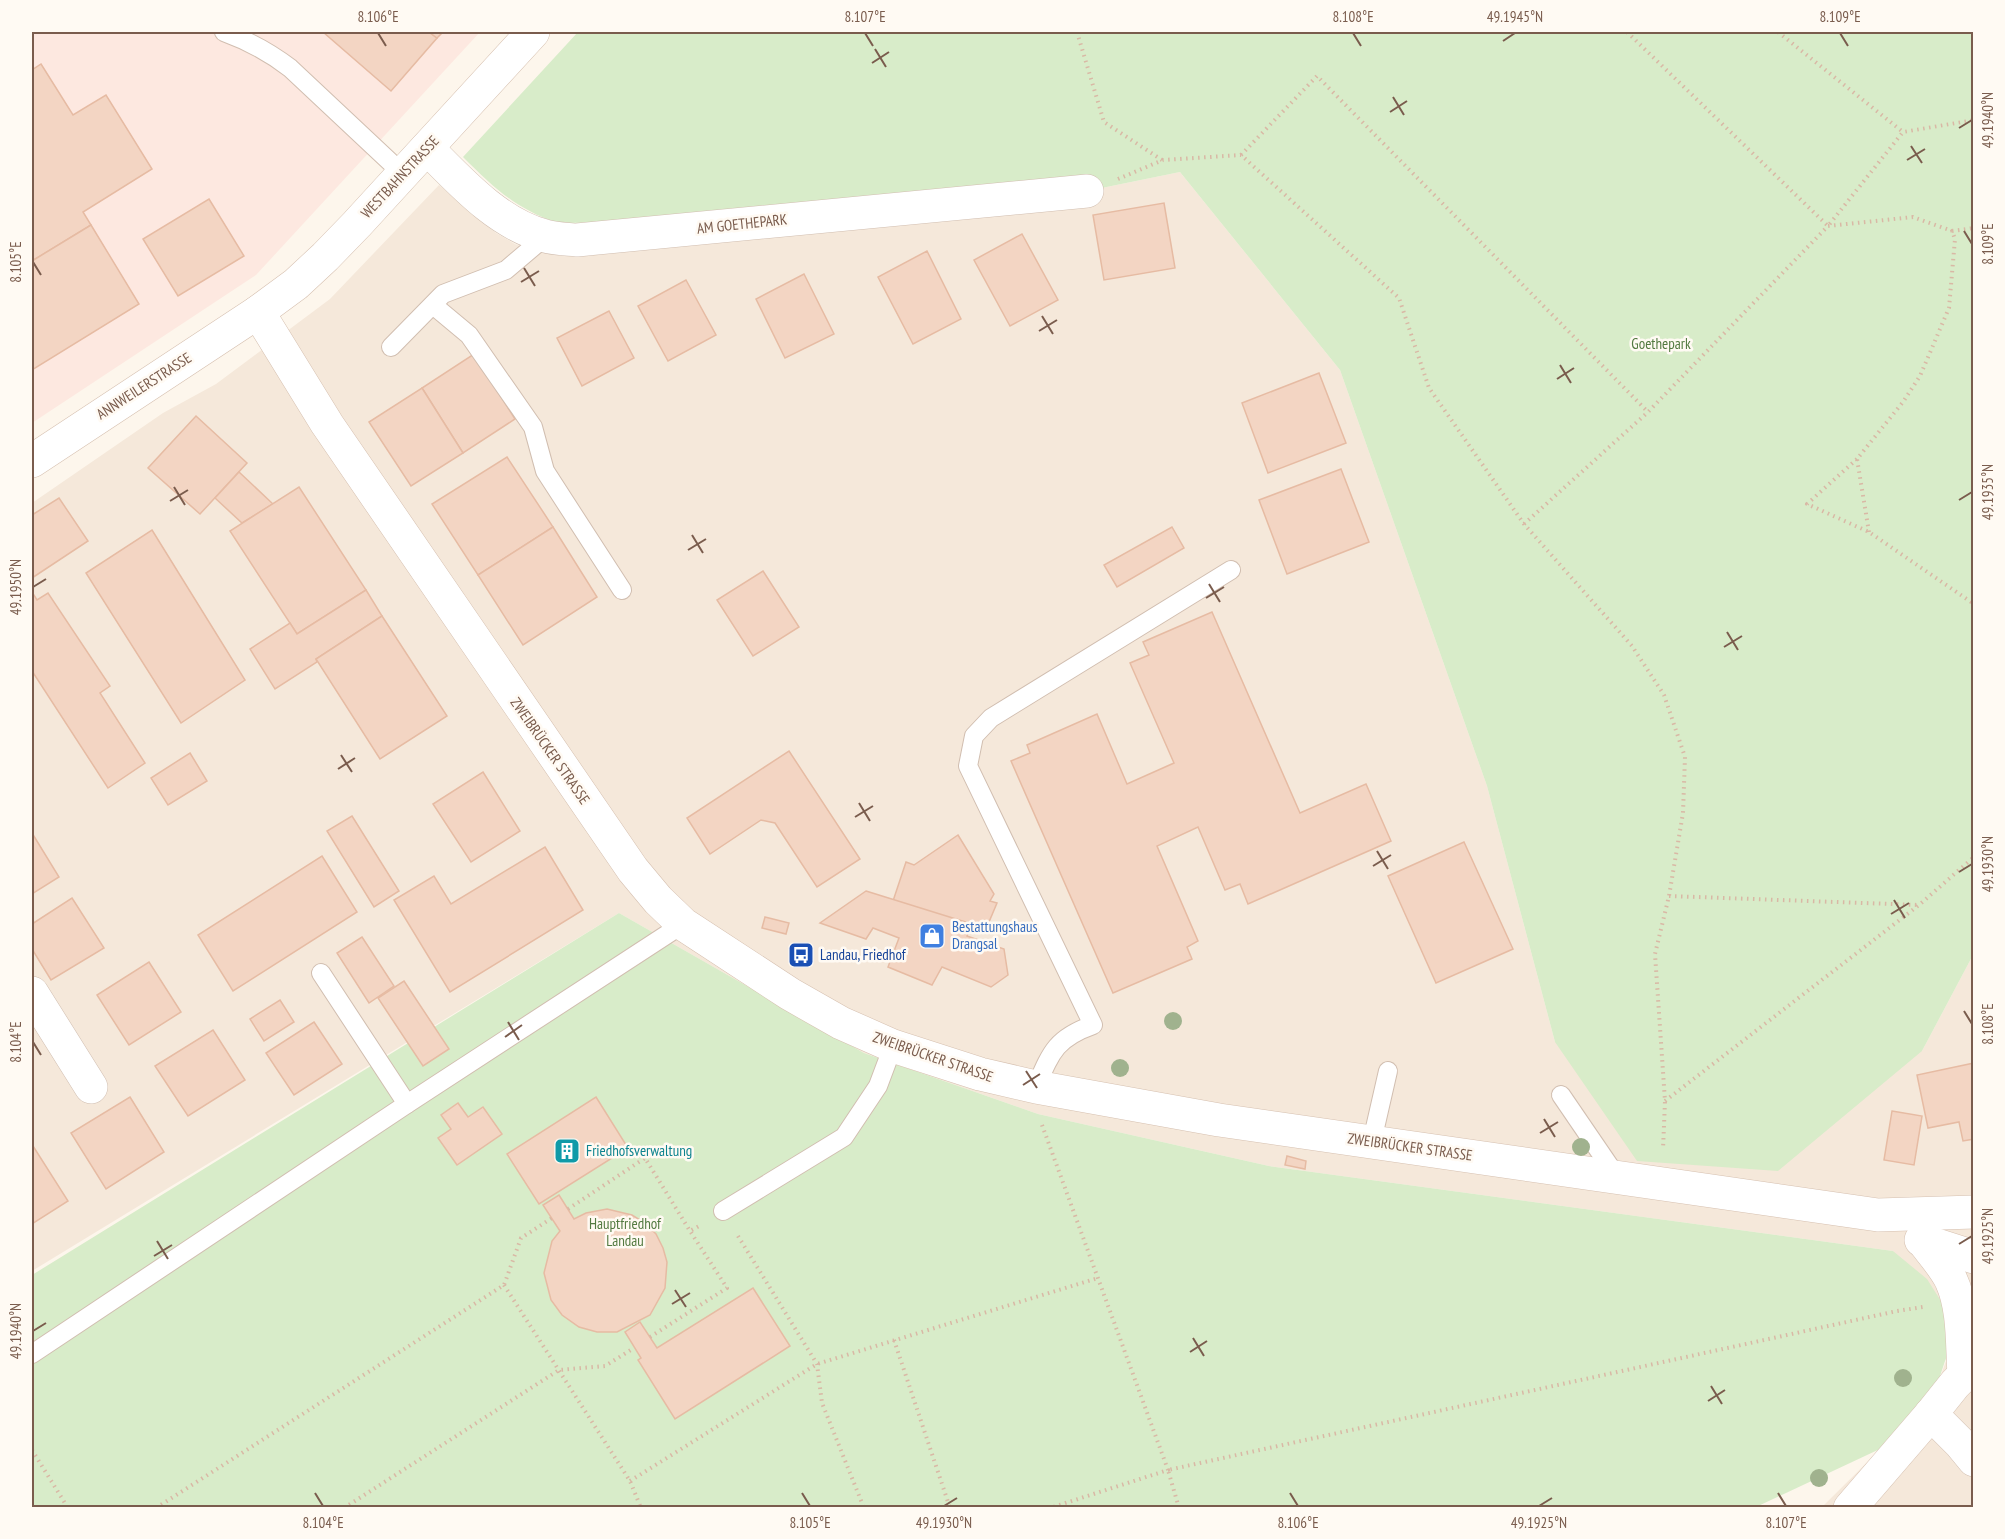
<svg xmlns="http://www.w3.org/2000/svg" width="2005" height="1539" font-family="'PT Sans Narrow',sans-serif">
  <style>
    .residential { fill: #f5e8da }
    .commercial { fill: #fde8e0 }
    .green { fill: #d8ecc9 }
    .building { fill: #f3d5c3; stroke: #e6bba3; stroke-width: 1.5 }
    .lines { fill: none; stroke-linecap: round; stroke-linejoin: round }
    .lane-casing { stroke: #d1beb0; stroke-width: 20 }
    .street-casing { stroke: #d1beb0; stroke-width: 34 }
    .secondary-casing { stroke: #d6c0b0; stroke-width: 34 }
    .path { stroke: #d9b8a5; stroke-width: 4; stroke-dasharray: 1.5 4.5; stroke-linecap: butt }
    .lane { stroke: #fff; stroke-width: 18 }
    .street { stroke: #fff; stroke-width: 33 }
    .secondary { stroke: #fff; stroke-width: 33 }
    .tree { fill: #a0b28e }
    .ticks { fill: none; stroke: #7a5c4d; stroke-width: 2 }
    .labels { text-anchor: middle; stroke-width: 5; stroke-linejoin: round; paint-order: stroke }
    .street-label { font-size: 15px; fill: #7a5c4d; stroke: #fffaf3 }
    .park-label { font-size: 15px; fill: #537a41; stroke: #fffaf3 }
    .shop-label { font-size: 15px; fill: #366cbe; stroke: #fffaf3; text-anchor: start }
    .transit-label { font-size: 15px; fill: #164399; stroke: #fffaf3; text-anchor: start }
    .culture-label { font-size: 15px; fill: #0d838f; stroke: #fffaf3; text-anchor: start }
    .neatline { fill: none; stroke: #7a5c4d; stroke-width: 2 }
    .ticks-label { font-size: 15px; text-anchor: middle; fill: #7a5c4d }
  </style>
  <rect width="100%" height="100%" fill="#fdf6ec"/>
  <polygon class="residential" points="1180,172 1340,370 1487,786 1555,1042 1922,1051 1973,955 1973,1507 1822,1507 1933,1397 1946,1361 1893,1251 1269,1166 1038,1114 864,1053 619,913 32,1271 32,503 163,413 216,384 330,299 439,185 496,233 515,244 539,253 765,221 1087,191"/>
  <polygon class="commercial" points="32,32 480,32 256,275 32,423"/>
  <g class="green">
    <path d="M 578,32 L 1973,32 L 1973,955 L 1922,1051 L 1778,1171 L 1637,1161 L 1555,1042 L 1487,786 L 1340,370 L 1180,172 L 1087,191 L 765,221 L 557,223 C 515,208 494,188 463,157 Z"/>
    <polygon points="619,913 864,1053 1038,1114 1269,1166 1893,1251 1927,1279 1946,1309 1953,1337 1933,1397 1882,1448 1756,1507 32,1508 32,1275"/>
  </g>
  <g class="building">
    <polygon points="323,32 429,32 437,38 391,91"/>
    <polygon points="429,32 443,32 437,38"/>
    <polygon points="41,64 73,115 106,95 152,169 83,212 91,225 32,261 32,70"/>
    <polygon points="209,199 244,256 178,296 143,239"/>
    <polygon points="1164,203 1175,268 1104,280 1093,215"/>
    <polygon points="91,225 139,304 32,370 32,261"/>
    <polygon points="1022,234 1058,300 1010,326 974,260"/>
    <polygon points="927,251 961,319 913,344 878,277"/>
    <polygon points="804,274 834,334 785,358 756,299"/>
    <polygon points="686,280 716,335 668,361 638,306"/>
    <polygon points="609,311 634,358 582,386 557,338"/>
    <polygon points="474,354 515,419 463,453 422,388"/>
    <polygon points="1319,373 1346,443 1268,473 1242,403"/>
    <polygon points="422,388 463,453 411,486 369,422"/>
    <polygon points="196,416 247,463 200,514 148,468"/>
    <polygon points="507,457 553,527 478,575 432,504"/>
    <polygon points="1341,469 1369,542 1287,574 1259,500"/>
    <polygon points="239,472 273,504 242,523 215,498"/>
    <polygon points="299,487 366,590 297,634 230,531"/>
    <polygon points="59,498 88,541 32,578 32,515"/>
    <polygon points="553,527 597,597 523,645 478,575"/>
    <polygon points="1172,527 1184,548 1117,587 1104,565"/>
    <polygon points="152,530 245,680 181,723 86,573"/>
    <polygon points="763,571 799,627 753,656 717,600"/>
    <polygon points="366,590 382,616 316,659 317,662 275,689 250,649 290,623 297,634"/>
    <polygon points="32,592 37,600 48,593 110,686 100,693 145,763 108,788 32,671"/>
    <polygon points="1212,612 1300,813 1366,784 1391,841 1248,904 1240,884 1225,890 1198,827 1157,846 1198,941 1187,947 1192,959 1113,993 1011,761 1030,753 1027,745 1097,714 1127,784 1174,763 1130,663 1149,655 1143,642"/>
    <polygon points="382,616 447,716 380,759 316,659"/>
    <polygon points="789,751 860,859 817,887 775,823 761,820 710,854 687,818"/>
    <polygon points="190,753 207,781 168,805 151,778"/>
    <polygon points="483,772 520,831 471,862 433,804"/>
    <polygon points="352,816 399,891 374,907 327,831"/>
    <polygon points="32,833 59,877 32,894"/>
    <polygon points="958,835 994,894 990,901 997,903 986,929 893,901 906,862 914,865"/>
    <polygon points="1464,842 1513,949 1436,983 1388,876"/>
    <polygon points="545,847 583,910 450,992 394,900 434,876 451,904"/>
    <polygon points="322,856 357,912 233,991 198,935"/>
    <polygon points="866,891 972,924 967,936 1004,949 1008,975 991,987 942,967 932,985 888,967 899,938 873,928 866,939 820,923"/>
    <polygon points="72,898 104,948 51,980 32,949 32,924"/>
    <polygon points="765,917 789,923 786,934 762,928"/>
    <polygon points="362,937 394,986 369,1003 337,953"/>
    <polygon points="149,962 181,1012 129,1045 97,995"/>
    <polygon points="404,981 449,1049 423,1066 378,998"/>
    <polygon points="280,1000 294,1022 264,1041 250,1019"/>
    <polygon points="314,1022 342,1064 294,1095 266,1053"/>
    <polygon points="213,1030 245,1080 188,1116 155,1066"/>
    <polygon points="1974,1063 1974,1139 1963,1141 1959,1122 1928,1128 1917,1075"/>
    <polygon points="130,1097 164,1152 106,1189 71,1133"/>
    <polygon points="596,1097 628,1148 539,1204 507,1154"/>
    <polygon points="458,1103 468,1117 483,1107 502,1134 457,1165 438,1138 451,1129 441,1115"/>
    <polygon points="1892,1111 1922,1116 1914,1165 1884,1160"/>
    <polygon points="33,1146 68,1201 32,1224 32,1147"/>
    <polygon points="1287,1156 1306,1161 1305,1169 1285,1165"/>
    <polygon points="559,1195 574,1219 586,1213 607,1209 632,1215 645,1223 656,1234 663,1248 667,1262 665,1288 650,1315 617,1332 597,1332 579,1327 562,1315 551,1300 544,1273 552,1241 560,1231 543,1205"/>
    <polygon points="753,1288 790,1346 675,1419 638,1360 641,1358 625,1332 640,1322 657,1348"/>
  </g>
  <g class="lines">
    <g class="lane-casing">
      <g id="lane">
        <path d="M 224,32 C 249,41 269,52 290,68 L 403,174"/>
        <polyline points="433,305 469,335 533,427 545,471 622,590"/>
        <polyline points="391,347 443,294 506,270 546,236"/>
        <polyline points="321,973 407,1104"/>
        <path d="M 1036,1087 C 1051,1052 1056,1038 1093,1025 L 968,766 L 974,736 L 991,718 L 1231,570"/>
        <polyline points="1561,1095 1617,1177"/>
        <polyline points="1372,1141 1388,1071"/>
        <polyline points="723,1211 844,1137 878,1086 893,1046"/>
        <polyline points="32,1354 407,1104 683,924"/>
      </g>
    </g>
    <g class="street-casing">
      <g id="street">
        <path d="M 427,148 C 460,181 498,224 545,236 C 555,239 567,239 577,240 L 1087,191"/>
        <polyline points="32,993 91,1087"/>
        <polyline points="1931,1414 1960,1443 1974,1460"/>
      </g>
    </g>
    <g class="secondary-casing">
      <g id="secondary">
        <polyline points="258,312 327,424 633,870 658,900 683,924 790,994 841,1023 893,1046 980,1074 1036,1087 1219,1120 1878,1215 1974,1212"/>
        <polyline points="32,461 258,312 296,284 325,257 357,224 533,32"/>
        <polyline points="1921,1240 1974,1257"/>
        <path d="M 1923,1241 C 1933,1254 1944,1266 1951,1280 C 1964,1308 1962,1344 1964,1375"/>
        <polyline points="1850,1508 1931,1414 1955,1384 1974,1365"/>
      </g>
    </g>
    <g class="path">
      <polyline points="1077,32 1104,122 1162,160"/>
      <polyline points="1627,32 1828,226 1903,132 1974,120"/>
      <polyline points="1778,32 1903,132"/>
      <polyline points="1241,155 1317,76 1648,412"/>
      <polyline points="1118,179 1163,160 1241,155 1399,298 1429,388 1524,524 1632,646 1664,695 1685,757 1683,813 1669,896 1655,954 1665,1101 1663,1149"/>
      <polyline points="1857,459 1807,504 1869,532 1974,604"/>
      <polyline points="1524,524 1648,412 1828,226 1913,217 1952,231"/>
      <polyline points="1869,532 1857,459 1903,402 1920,376 1949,308 1955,239 1952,231 1974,228"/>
      <polyline points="1669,896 1919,905"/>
      <polyline points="1665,1101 1919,905 1974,857"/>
      <polyline points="1042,1125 1168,1470 1050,1508"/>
      <polyline points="568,1209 645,1158 690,1231 701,1225"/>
      <polyline points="738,1236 817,1364 822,1403 864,1508"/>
      <polyline points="504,1285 630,1481 641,1508"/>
      <polyline points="650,1337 727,1288 690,1231"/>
      <polyline points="894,1340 950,1508"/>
      <polyline points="32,1450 68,1508"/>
      <polyline points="630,1481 817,1364 1098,1278"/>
      <polyline points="156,1508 504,1285 521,1238 552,1218"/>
      <polyline points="344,1508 559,1370 605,1366 634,1348"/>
      <polyline points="1179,1508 1168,1470 1897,1311 1923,1307"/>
    </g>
    <use href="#lane" class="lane"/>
    <use href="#street" class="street"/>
    <use href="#secondary" class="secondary"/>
  </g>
  <g class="tree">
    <circle cx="1173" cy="1021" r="9"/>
    <circle cx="1120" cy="1068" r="9"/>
    <circle cx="1581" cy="1147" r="9"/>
    <circle cx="1903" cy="1378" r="9"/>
    <circle cx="1819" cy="1478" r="9"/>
  </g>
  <path class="ticks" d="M 378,33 L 386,46M 865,33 L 873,46M 1353,33 L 1361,46M 1840,33 L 1848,46M 1503,41 L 1515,33M 875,49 L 886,67M 872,63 L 889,52M 1393,97 L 1404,115M 1390,112 L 1407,101M 1959,128 L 1972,120M 1911,146 L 1922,163M 1907,160 L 1925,149M 1964,231 L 1972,244M 33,262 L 41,275M 524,268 L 535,286M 521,282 L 539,271M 1042,316 L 1053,334M 1039,331 L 1057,320M 1560,365 L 1571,383M 1557,379 L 1574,368M 174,487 L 185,505M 1959,500 L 1972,492M 170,501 L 188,490M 692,535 L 703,553M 688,550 L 706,539M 1209,584 L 1220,602M 33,587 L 46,579M 1206,598 L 1224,587M 1727,632 L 1738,650M 1724,647 L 1742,636M 341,755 L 352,772M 338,769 L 355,758M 859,803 L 870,821M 855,817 L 873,806M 1377,851 L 1388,869M 1373,866 L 1391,855M 1959,872 L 1972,864M 1894,900 L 1905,918M 1891,914 L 1909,903M 1964,1011 L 1972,1024M 508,1022 L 519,1040M 505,1037 L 522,1025M 33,1042 L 41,1055M 1026,1071 L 1037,1088M 1023,1085 L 1040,1074M 1544,1119 L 1555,1137M 1540,1133 L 1558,1122M 157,1241 L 168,1259M 1959,1244 L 1972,1236M 154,1256 L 172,1245M 675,1290 L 686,1307M 672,1304 L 690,1293M 33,1331 L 46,1323M 1193,1338 L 1204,1356M 1190,1352 L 1207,1341M 1711,1386 L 1722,1404M 1708,1401 L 1725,1390M 315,1493 L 323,1506M 802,1493 L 810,1506M 1290,1493 L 1298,1506M 1778,1493 L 1786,1506M 944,1506 L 957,1498M 1539,1506 L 1552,1498"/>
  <defs>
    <g id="shop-square" transform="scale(1.35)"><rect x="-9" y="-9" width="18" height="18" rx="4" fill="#3f7fe0" stroke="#fffaf3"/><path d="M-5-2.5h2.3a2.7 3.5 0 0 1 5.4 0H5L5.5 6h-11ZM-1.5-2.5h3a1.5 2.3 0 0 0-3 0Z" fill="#fff"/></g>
    <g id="bus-square" transform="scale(1.35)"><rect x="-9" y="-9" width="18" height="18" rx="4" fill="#1a4fb4" stroke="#fffaf3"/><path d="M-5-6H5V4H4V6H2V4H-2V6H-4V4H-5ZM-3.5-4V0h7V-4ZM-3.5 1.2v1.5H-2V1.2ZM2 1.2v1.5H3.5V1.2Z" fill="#fff"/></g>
    <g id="building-square" transform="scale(1.35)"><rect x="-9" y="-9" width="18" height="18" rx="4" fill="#0f9aa8" stroke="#fffaf3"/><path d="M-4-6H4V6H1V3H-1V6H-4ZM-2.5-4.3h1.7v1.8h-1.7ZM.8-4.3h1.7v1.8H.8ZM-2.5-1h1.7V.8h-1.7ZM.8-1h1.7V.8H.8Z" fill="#fff"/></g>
  </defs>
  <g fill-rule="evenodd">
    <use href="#shop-square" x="932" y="936"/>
    <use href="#bus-square" x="801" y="955"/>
    <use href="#building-square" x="567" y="1151"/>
  </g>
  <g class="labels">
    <g class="street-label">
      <text transform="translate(400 177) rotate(-47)" y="5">WESTBAHNSTRASSE</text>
      <text transform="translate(742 224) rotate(-6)" y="5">AM GOETHEPARK</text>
      <text transform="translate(144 386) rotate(-33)" y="5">ANNWEILERSTRASSE</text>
      <text transform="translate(550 751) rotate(55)" y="5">ZWEIBRÜCKER STRASSE</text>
      <text transform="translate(933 1057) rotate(19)" y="5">ZWEIBRÜCKER STRASSE</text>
      <text transform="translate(1410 1147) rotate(8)" y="5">ZWEIBRÜCKER STRASSE</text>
    </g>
    <g class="park-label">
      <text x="1661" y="349">Goethepark</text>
      <text x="625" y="1229">Hauptfriedhof<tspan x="625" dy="17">Landau</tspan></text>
    </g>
    <g class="shop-label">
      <text x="952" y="932">Bestattungshaus<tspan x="952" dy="17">Drangsal</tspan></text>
    </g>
    <g class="transit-label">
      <text x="820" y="960">Landau, Friedhof</text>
    </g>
    <g class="culture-label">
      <text x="586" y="1156">Friedhofsverwaltung</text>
    </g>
  </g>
  <rect width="2005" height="1539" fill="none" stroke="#fffaf3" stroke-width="66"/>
  <rect x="33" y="33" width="1939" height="1473" class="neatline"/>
  <g class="ticks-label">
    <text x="378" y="22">8.106°E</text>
    <text x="865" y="22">8.107°E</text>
    <text x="1353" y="22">8.108°E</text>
    <text x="1515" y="22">49.1945°N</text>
    <text x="1840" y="22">8.109°E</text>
    <text transform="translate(1988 120) rotate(-90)" y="5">49.1940°N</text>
    <text transform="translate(1988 244) rotate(-90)" y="5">8.109°E</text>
    <text transform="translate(16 262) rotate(-90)" y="5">8.105°E</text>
    <text transform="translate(1988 492) rotate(-90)" y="5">49.1935°N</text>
    <text transform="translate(16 587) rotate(-90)" y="5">49.1950°N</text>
    <text transform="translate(1988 864) rotate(-90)" y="5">49.1930°N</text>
    <text transform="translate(1988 1024) rotate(-90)" y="5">8.108°E</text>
    <text transform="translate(16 1042) rotate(-90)" y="5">8.104°E</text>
    <text transform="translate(1988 1236) rotate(-90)" y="5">49.1925°N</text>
    <text transform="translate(16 1331) rotate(-90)" y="5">49.1940°N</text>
    <text x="323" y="1528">8.104°E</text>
    <text x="810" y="1528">8.105°E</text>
    <text x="944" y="1528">49.1930°N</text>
    <text x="1298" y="1528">8.106°E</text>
    <text x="1539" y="1528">49.1925°N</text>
    <text x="1786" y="1528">8.107°E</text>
  </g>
</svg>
